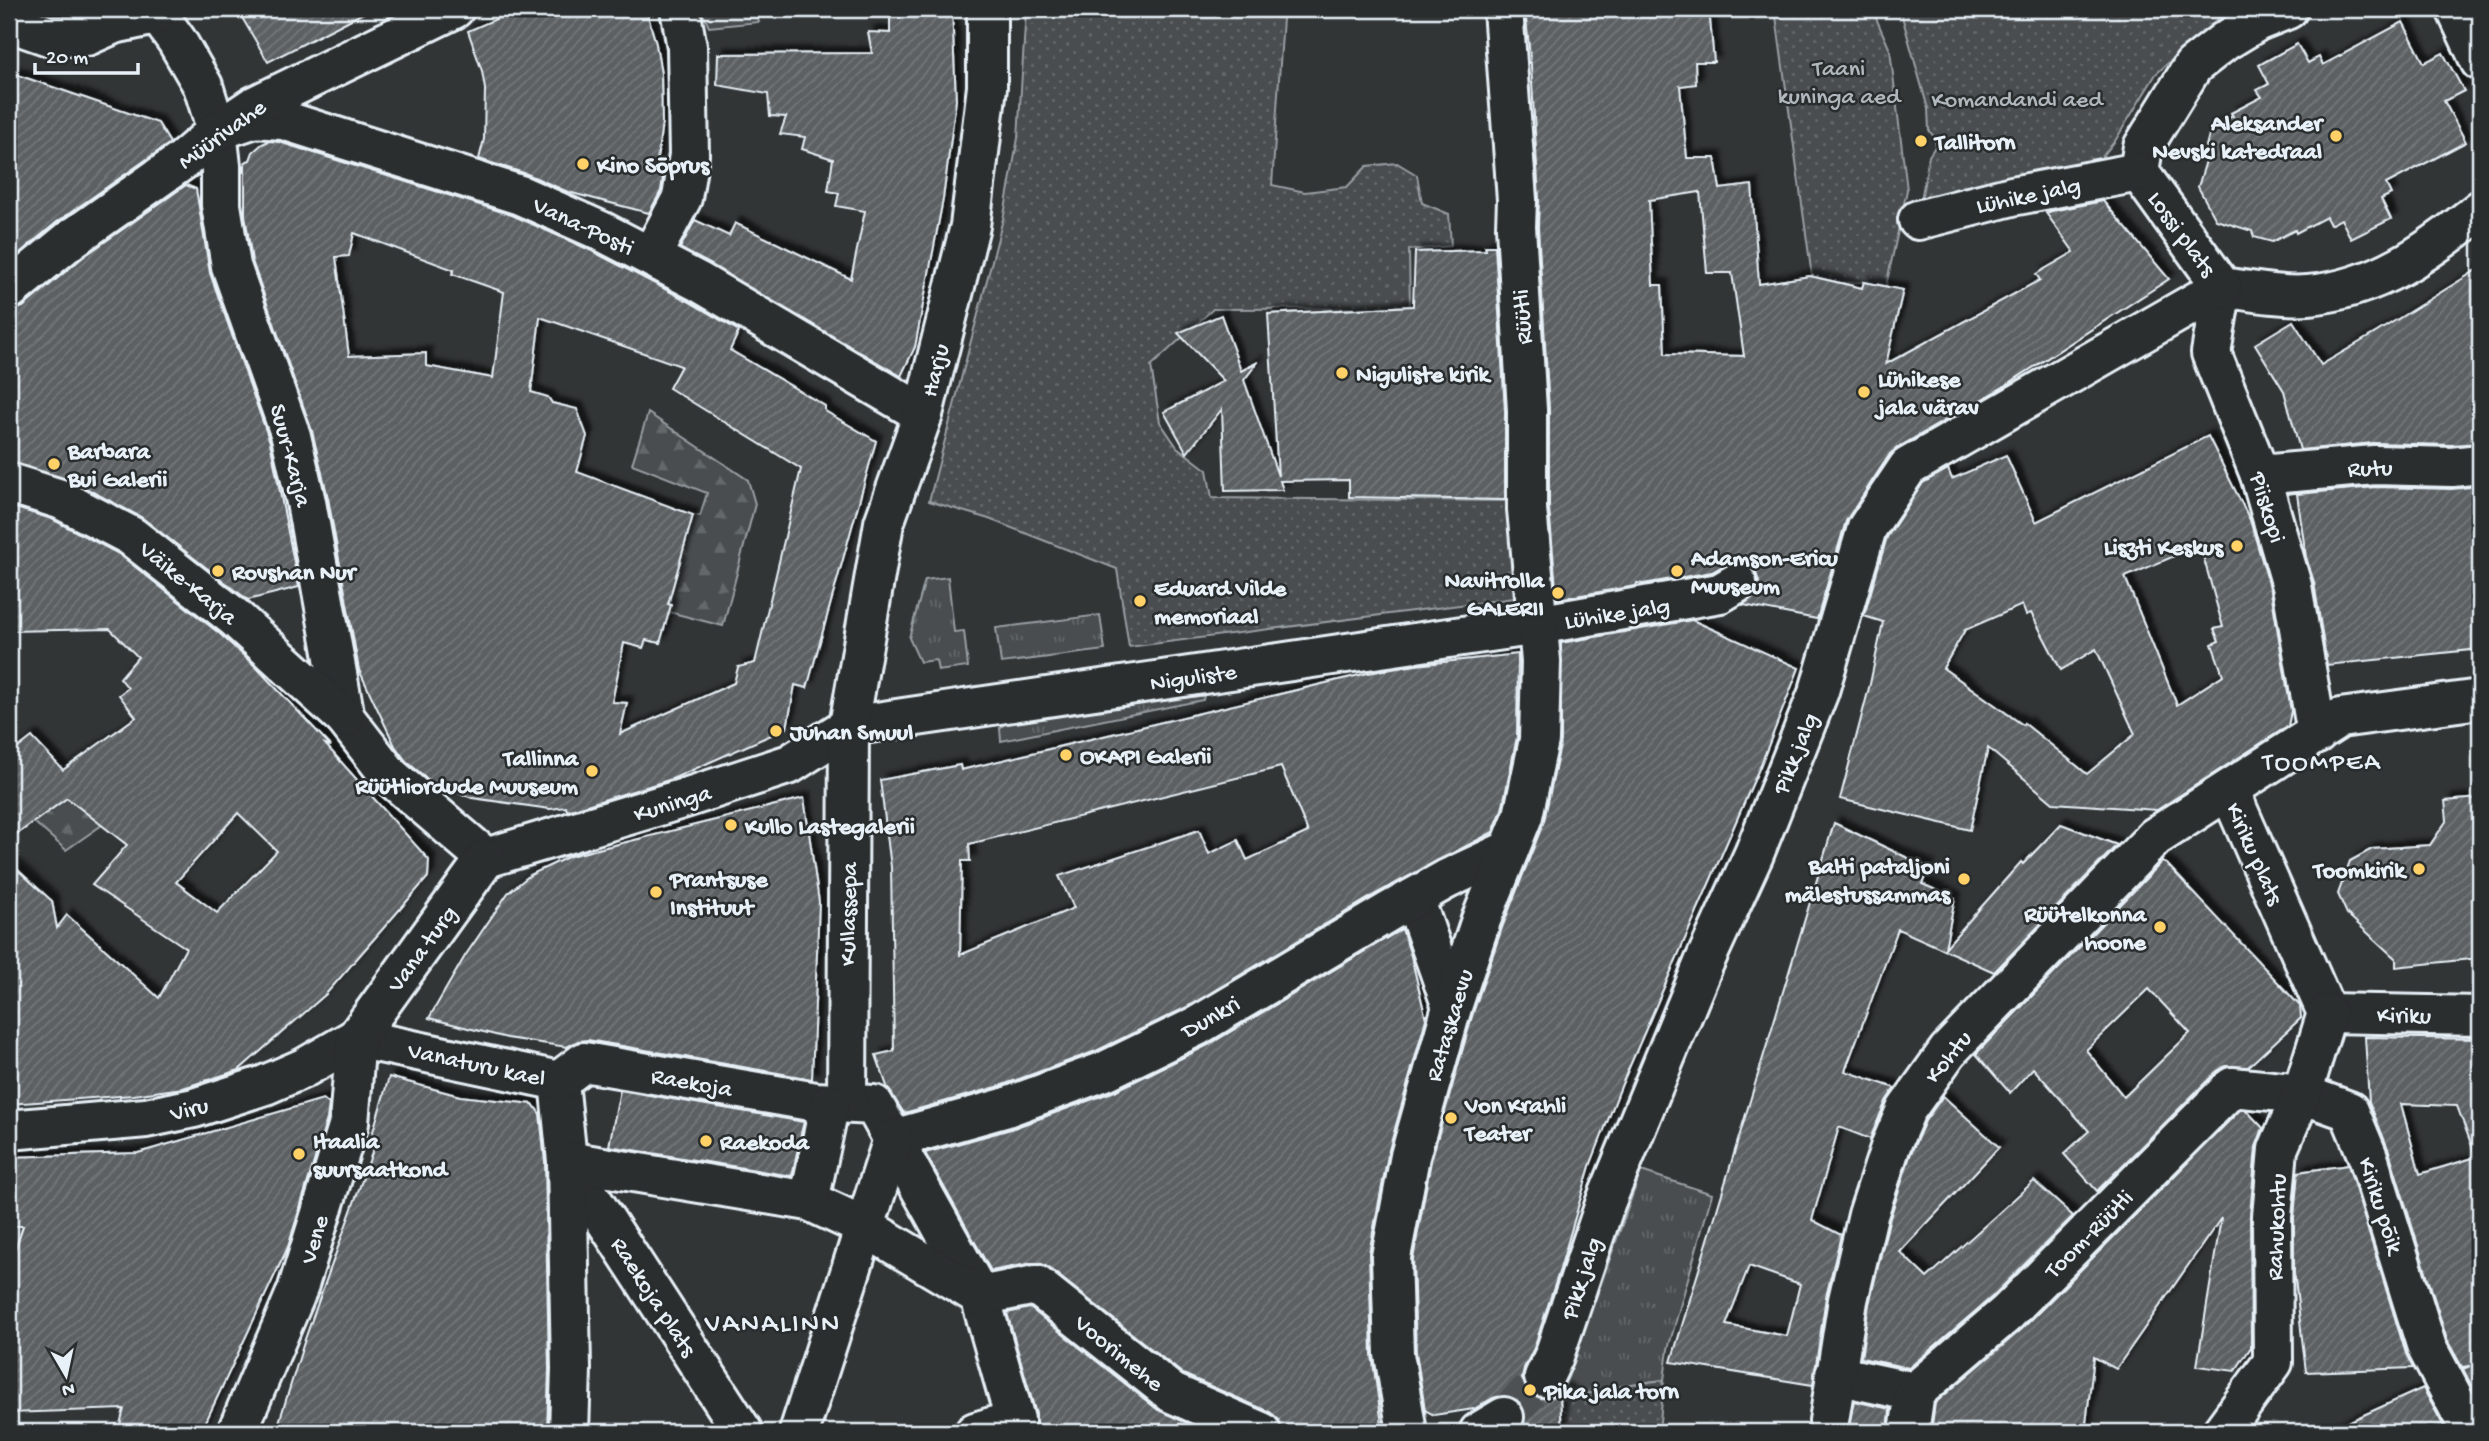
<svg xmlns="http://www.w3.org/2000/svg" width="2489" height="1441" font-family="'Gochi Hand',sans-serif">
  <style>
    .grass { fill: url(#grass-tufts); stroke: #989fa4; stroke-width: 2 }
    .forest { fill: url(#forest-firs); stroke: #989fa4; stroke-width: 2 }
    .park { fill: url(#park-dots); stroke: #989fa4; stroke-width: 2 }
    .building { fill: url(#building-hatch); stroke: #e8f1f8; stroke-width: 2; fill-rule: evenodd; filter: url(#shadow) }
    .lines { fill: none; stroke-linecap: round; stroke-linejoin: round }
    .minor-tunnel { stroke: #4d5153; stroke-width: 38; stroke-dasharray: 38 19; stroke-linecap: butt }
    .minor-casing { stroke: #e8f1f8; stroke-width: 44 }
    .minor { stroke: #2a2d2e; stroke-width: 38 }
    .poi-dot { fill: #ffd166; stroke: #2a2d2e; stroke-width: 2.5 }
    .labels { text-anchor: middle; stroke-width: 5; stroke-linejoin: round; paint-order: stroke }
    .park-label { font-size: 24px; fill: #b0b8bd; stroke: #2a2d2e }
    .poi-label { font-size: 24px; font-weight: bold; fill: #e8f1f8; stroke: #2a2d2e; text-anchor: start }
    .street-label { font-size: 24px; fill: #e8f1f8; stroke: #2a2d2e }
    .neighbourhood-label { font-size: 26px; letter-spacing: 2px; fill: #e8f1f8; stroke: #2a2d2e }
    .quarter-label { font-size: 28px; letter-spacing: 2px; fill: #e8f1f8; stroke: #2a2d2e }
  </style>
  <defs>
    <pattern id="grass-tufts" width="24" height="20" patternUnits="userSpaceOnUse" patternTransform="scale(1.75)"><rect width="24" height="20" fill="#494d4f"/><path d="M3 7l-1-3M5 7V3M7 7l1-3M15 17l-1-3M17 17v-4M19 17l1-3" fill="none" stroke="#636769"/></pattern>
    <pattern id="forest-firs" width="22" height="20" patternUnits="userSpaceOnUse" patternTransform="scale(1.75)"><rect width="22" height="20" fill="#494d4f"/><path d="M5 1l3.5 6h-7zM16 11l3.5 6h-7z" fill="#636769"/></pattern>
    <pattern id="park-dots" width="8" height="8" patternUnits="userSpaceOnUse" patternTransform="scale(1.75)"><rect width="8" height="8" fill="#494d4f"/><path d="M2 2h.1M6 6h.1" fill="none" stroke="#636769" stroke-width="1.8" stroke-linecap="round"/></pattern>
    <pattern id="building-hatch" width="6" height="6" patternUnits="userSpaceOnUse" patternTransform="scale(1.75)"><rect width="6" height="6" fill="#5c6063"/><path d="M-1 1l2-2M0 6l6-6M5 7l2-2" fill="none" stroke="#73777a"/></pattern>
    <filter id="shadow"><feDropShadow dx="6" dy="-6" stdDeviation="2" flood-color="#0009"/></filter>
  </defs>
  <rect width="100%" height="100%" fill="#323536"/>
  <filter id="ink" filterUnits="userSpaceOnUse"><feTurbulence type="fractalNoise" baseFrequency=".0143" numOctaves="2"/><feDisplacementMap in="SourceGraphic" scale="14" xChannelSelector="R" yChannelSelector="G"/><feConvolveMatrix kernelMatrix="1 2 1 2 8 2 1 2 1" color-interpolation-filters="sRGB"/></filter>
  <g filter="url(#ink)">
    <g class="grass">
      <polygon points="701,9 754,9 759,22 709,27"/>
      <polygon points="948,577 954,632 964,631 968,667 938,671 936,660 920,662 909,638 925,580"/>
      <polygon points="1100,615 1105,650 1001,663 996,628"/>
      <polygon points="1204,695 1203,700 1001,741 1000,728 1011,718"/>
      <polygon points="1641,1171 1712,1194 1668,1349 1664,1380 1632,1384 1560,1400"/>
    </g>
    <g class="forest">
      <polygon points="648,413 748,480 755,504 723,626 669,612 671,592 693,515 700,516 707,493 632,464"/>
      <polygon points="67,798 102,825 66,850 34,822"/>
    </g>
    <g class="park">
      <polygon points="1026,9 1257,9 1258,15 1283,18 1272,185 1305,192 1347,187 1367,166 1397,163 1417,175 1422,203 1449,214 1451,246 1409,250 1410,308 1213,309 1151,366 1160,422 1177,447 1207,470 1212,498 1517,501 1523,597 1129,647 1117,569 989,519 929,501 1004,215 1018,138"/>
      <polygon points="1775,9 1872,9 1890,50 1907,190 1886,286 1864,282 1842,283 1812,277"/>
      <polygon points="1900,9 2235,9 2221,16 2156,74 2115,141 2097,163 1919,211 1929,156 1936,145 1934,137 1929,130 1928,109"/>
      <polygon points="1664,1380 1659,1432 1562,1432 1560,1400 1632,1384"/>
    </g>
    <g class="building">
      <polygon points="237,9 371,9 268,62"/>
      <polygon points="519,9 646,9 656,44 661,74 662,122 656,168 664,170 661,191 649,213 568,192 527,174 479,159 484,139 485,89 482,71 468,31"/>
      <polygon points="890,9 952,9 956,100 943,199 915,347 901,376 680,248 695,220 729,236 735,223 851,279 865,211 836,206 839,193 828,191 833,159 802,149 805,137 780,134 786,117 770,116 768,94 717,85 718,54 872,53 868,32 890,33"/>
      <path d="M 1525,9 L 1588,9 L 1588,12 L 1653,17 L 1652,9 L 1709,9 L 1714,62 L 1695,62 L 1696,84 L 1680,86 L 1687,158 L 1715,158 L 1720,189 L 1752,185 L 1759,284 L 1810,276 L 1862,288 L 1864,282 L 1903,290 L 1886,364 L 2040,280 L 2036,274 L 2074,252 L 2046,213 L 2052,211 L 2103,201 L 2169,279 L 2003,387 L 1897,448 L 1890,454 L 1846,521 L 1817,619 L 1743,605 L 1756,594 L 1759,582 L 1756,573 L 1748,564 L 1738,561 L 1726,564 L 1712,572 L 1643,584 L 1637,583 L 1636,586 L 1557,599 L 1549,508 L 1549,409 L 1538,227 L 1539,199 L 1531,66 ZM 1700,192 L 1707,273 L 1732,273 L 1744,356 L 1665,354 L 1662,285 L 1653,285 L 1649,200 Z"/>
      <polygon points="2403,22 2424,63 2443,53 2464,91 2444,101 2466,142 2386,184 2391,194 2381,199 2391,219 2351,239 2341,219 2330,225 2326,217 2296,233 2295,230 2272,242 2254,237 2252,231 2216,220 2198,187 2209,151 2206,146 2211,127 2233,116 2231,113 2262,97 2257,90 2269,84 2259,65 2297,44 2308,63 2319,57 2323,65"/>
      <polygon points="9,72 158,123 170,143 57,222 9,262"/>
      <path d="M 269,141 L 279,142 L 512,215 L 592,251 L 688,301 L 739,331 L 730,350 L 825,406 L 825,411 L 876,441 L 807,688 L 795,685 L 787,728 L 672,779 L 567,811 L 566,807 L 550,809 L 472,798 L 432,783 L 406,761 L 395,746 L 359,670 L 328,498 L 312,431 L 252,261 L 245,215 L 245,162 L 250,160 L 253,152 L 262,144 ZM 354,233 L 454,270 L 452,274 L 504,292 L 493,378 L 426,366 L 426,353 L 349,356 L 336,257 L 349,256 ZM 540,317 L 681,366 L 669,388 L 801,469 L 755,663 L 738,667 L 734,683 L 620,734 L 627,703 L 612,702 L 624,643 L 643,648 L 646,640 L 660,643 L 671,605 L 668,604 L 693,515 L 577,472 L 587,436 L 577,409 L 552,403 L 548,397 L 531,392 Z"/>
      <polygon points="186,185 196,189 210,273 270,442 299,587 248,600 141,517 70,480 9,462 9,311 23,307 83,257"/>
      <polygon points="1485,246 1495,246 1505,411 1505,500 1349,497 1349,480 1280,481 1283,490 1225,491 1222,409 1187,453 1164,412 1224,381 1178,333 1221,315 1241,371 1258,362 1244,380 1278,476 1268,314 1413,306 1415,252 1486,250"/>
      <polygon points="2480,268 2480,443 2451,445 2373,443 2300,450 2284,391 2255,344 2293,321 2321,365 2377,332"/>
      <path d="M 2208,436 L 2250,520 L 2271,591 L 2291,711 L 2288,726 L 2157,810 L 2053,803 L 1988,748 L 1970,830 L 1840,799 L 1870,684 L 1883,622 L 1864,616 L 1887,537 L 1923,483 L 1948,469 L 1952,479 L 2006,455 L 2036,522 ZM 2200,545 L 2223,627 L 2214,629 L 2219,641 L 2212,644 L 2223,675 L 2177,705 L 2125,577 ZM 2022,605 L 2026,615 L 2031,613 L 2061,670 L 2096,649 L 2135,734 L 2087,774 L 2024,723 L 2023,725 L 1943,668 L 1965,630 Z"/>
      <polygon points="2480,486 2480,649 2327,665 2314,582 2306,557 2297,494 2376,487 2452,489"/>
      <path d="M 9,506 L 52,519 L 119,554 L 220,634 L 255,666 L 331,746 L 325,744 L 429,860 L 428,877 L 326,994 L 239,1070 L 183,1088 L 133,1095 L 9,1104 L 9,862 L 52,901 L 57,928 L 67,915 L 159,998 L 186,948 L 92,885 L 127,845 L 67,798 L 9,840 L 9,755 L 32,737 L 63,770 L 136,717 L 119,695 L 128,688 L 120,678 L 138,657 L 110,629 L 9,631 ZM 238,813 L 277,851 L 217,913 L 176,882 Z"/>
      <polygon points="1692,620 1799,668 1761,764 1622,1084 1590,1166 1560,1269 1534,1348 1524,1368 1522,1379 1526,1389 1534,1396 1546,1399 1556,1395 1562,1388 1574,1396 1560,1397 1562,1432 1519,1432 1523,1427 1525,1413 1536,1401 1520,1403 1514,1398 1504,1395 1493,1398 1474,1409 1434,1415 1425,1410 1416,1352 1413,1259 1431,1161 1473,1013 1502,928 1544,821 1561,741 1561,643"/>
      <path d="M 1518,654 L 1517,737 L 1502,810 L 1493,832 L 1379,892 L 1187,1007 L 1096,1051 L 997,1087 L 904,1113 L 888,1089 L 876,1055 L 894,1051 L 891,867 L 880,780 L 960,765 L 961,770 L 1368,673 L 1416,665 ZM 1281,767 L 1308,832 L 1247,860 L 1238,840 L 1209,854 L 1199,830 L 1059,876 L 1074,908 L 960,955 L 962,861 L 970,861 L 969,844 Z"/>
      <polygon points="804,798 819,902 812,1079 588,1040 578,1041 567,1047 507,1038 429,1018 465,956 508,893 530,875 570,856"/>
      <polygon points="2480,798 2480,958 2396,967 2396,959 2347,914 2338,894 2350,861 2372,849 2430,845 2447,820 2445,801"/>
      <path d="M 1834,823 L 1929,868 L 1922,884 L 1955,898 L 1945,948 L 2021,862 L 2023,864 L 2061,824 L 2117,845 L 1994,972 L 1898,929 L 1845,1071 L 1895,1088 L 1886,1101 L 1870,1139 L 1839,1127 L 1812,1220 L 1841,1235 L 1826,1297 L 1813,1385 L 1671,1362 ZM 1749,1266 L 1800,1284 L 1787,1336 L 1726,1325 Z"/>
      <path d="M 2162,862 L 2167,864 L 2300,1006 L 2301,1018 L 2248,1067 L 2225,1066 L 2216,1072 L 2097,1191 L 2064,1154 L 2089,1131 L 2033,1068 L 2010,1093 L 1976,1054 ZM 2149,989 L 2190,1033 L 2124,1097 L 2086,1050 Z"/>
      <polygon points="1402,929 1411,956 1426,1019 1389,1150 1369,1253 1372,1355 1382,1424 1332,1432 1282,1432 1279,1420 1270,1412 1183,1374 1049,1268 1042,1264 1032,1263 991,1271 925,1153 1011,1129 1115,1091 1208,1045"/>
      <path d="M 2365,1037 L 2480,1039 L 2480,1402 L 2463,1369 L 2470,1366 L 2462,1367 L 2447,1340 L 2389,1151 L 2369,1102 ZM 2401,1104 L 2457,1106 L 2476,1157 L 2420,1174 Z"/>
      <polygon points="389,1077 460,1096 533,1104 540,1114 545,1162 549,1369 547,1432 276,1432 305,1339 374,1147 369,1145"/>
      <polygon points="620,1090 804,1122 799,1141 796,1144 798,1148 792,1176 609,1146"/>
      <polygon points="1943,1096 1999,1147 1900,1252 1927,1278 2034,1181 2073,1216 1992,1297 1909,1368 1861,1358 1869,1304 1889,1221 1911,1153 1925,1121"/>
      <polygon points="323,1099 329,1104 327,1119 288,1247 201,1432 118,1432 124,1409 9,1413 9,1267 23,1226 9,1226 9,1157 138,1153"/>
      <polygon points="2240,1110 2246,1110 2263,1128 2256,1147 2250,1215 2251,1347 2235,1371 2197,1366 2221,1218 2116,1369 2094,1357 2085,1432 1931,1432 1935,1403 2022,1329"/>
      <polygon points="2348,1165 2406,1354 2413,1368 2306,1372 2295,1279 2294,1281 2294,1218 2298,1172"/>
      <polygon points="1030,1308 1158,1410 1207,1432 1033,1432 1036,1425 1036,1414 1007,1313"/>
      <polygon points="2423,1388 2447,1432 2326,1432"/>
      <polygon points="1854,1401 1890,1409 1888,1432 1847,1432"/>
    </g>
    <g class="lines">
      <g class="minor-tunnel">
        <polyline points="9,343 10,344"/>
        <polyline points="1504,1417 1544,1377"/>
      </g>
      <g class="minor-casing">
        <g id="minor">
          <polyline points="154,9 177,41 203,86 217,131 221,166 221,205 231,266 291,436 306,502 345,718 390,776 486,858"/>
          <path d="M 2288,9 L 2258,21 L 2225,41 L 2193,66 L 2143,147 L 2139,172 L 2222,287 C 2251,291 2280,297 2308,295 C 2377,289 2428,252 2480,210"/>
          <polyline points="2456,9 2480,61"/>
          <polyline points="9,22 49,36 87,36 114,24 156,15"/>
          <polyline points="217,131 255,118 283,120 520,195 601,231 699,282 923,414"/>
          <polyline points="1918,220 2012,196 2139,172"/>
          <polyline points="651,256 682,198 689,155 687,47 680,9"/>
          <polyline points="2222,287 2211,353 2260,475 2292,586 2317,734"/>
          <polyline points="9,290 70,240 182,161 217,131 254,106 454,9"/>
          <polyline points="2260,475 2375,465 2452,467 2480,464"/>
          <polyline points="9,483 60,499 131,536 234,617 345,718"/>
          <polyline points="2229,790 2327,1013"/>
          <polyline points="486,858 685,798 790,764 849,726 1537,625 1720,593 1737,583"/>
          <polyline points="1414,898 1452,1007"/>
          <polyline points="2327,1013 2480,1016"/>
          <polyline points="356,1038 559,1081 567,1161 743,1432"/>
          <polyline points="559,1081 584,1062 816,1102 874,1105 980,1296 1015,1420 975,1432"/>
          <polyline points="847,1103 849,726 884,523 923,414 970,226 987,87 987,9"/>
          <polyline points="9,1130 146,1118 194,1108 265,1085 304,1068 356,1038 486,858"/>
          <polyline points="893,1139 1004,1108 1105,1071 1197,1026 1390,911 1447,879 1509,850"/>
          <polyline points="809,1201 865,1227 980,1296 1036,1285 1172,1393 1261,1432"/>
          <polyline points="1835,1375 1915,1392"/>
          <polyline points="1544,1377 1554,1356 1606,1201 1704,963 1754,854 1819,691 1867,528 1908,467 2222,287"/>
          <polyline points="1829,1421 1848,1300 1868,1215 1891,1145 1906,1110 1948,1051 2155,837 2340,718 2480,699"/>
          <polyline points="237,1432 297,1291 349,1123 356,1038"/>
          <polyline points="569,1432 571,1369 567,1161 809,1201 830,1103"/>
          <polyline points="799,1432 893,1139"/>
          <polyline points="1407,1432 1394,1354 1391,1257 1410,1156 1452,1007 1481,920 1523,816 1539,740 1541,661 1527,509 1527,410 1516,227 1517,200 1503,9"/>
          <polyline points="1479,1432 1504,1417"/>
          <polyline points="1909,1432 1915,1392 2007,1313 2232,1087 2302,1094 2349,1111 2368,1157 2427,1348 2465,1420"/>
          <polyline points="2222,1432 2273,1362 2272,1217 2278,1149 2302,1094 2327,1013"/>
        </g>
      </g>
      <use href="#minor" class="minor"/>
    </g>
  </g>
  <g class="poi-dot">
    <circle cx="2336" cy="136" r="7"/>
    <circle cx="1921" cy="141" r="7"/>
    <circle cx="583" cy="164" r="7"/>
    <circle cx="1342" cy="373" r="7"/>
    <circle cx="1864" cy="392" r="7"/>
    <circle cx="54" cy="464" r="7"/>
    <circle cx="2237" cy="546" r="7"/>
    <circle cx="218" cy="571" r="7"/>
    <circle cx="1677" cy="571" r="7"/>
    <circle cx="1558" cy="593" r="7"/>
    <circle cx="1140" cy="601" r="7"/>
    <circle cx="776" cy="731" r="7"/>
    <circle cx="1066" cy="755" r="7"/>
    <circle cx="592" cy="771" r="7"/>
    <circle cx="731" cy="825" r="7"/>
    <circle cx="2419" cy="869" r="7"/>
    <circle cx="1964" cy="879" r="7"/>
    <circle cx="656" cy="892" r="7"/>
    <circle cx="2160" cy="927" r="7"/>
    <circle cx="1451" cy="1118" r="7"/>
    <circle cx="706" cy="1141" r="7"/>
    <circle cx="299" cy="1154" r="7"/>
    <circle cx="1530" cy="1390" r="7"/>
  </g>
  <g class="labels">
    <g class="park-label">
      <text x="1839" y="75">Taani<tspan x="1839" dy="28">kuninga aed</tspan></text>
      <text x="2017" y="106">Komandandi aed</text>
    </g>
    <g class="poi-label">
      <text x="2322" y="130" text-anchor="end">Aleksander<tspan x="2322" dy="28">Nevski katedraal</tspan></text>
      <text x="1935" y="149">Tallitorn</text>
      <text x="597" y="172">Kino Sõprus</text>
      <text x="1356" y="381">Niguliste kirik</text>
      <text x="1878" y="386">Lühikese<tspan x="1878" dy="28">jala värav</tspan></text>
      <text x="68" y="458">Barbara<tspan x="68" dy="28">Bui Galerii</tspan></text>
      <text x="2223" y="554" text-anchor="end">Liszti Keskus</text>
      <text x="1691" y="565">Adamson-Ericu<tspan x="1691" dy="28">Muuseum</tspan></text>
      <text x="232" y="579">Rovshan Nur</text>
      <text x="1544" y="587" text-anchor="end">Navitrolla<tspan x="1544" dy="28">GALERII</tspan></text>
      <text x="1154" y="595">Eduard Vilde<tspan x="1154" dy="28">memoriaal</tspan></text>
      <text x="790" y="739">Juhan Smuul</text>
      <text x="1080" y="763">OKAPI Galerii</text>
      <text x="578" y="765" text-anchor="end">Tallinna<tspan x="578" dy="28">Rüütliordude Muuseum</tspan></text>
      <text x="745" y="833">Kullo Lastegalerii</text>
      <text x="1950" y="873" text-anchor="end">Balti pataljoni<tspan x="1950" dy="28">mälestussammas</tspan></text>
      <text x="2405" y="877" text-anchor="end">Toomkirik</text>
      <text x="670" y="886">Prantsuse<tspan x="670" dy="28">Instituut</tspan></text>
      <text x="2146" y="921" text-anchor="end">Rüütelkonna<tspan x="2146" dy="28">hoone</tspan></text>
      <text x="1465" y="1112">Von Krahli<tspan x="1465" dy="28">Teater</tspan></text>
      <text x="313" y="1148">Itaalia<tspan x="313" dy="28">suursaatkond</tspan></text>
      <text x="720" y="1149">Raekoda</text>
      <text x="1544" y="1398">Pika jala torn</text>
    </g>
    <g class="street-label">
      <text transform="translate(221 133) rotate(-36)" y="8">Müürivahe</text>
      <text transform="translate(2028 194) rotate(-12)" y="8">Lühike jalg</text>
      <text transform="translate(584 225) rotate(25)" y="8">Vana-Posti</text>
      <text transform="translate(2183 233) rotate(54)" y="8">Lossi plats</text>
      <text transform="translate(1521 317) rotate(-94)" y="8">Rüütli</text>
      <text transform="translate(934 370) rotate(-76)" y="8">Harju</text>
      <text transform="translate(292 455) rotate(75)" y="8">Suur-Karja</text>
      <text transform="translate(2370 467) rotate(-2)" y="8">Rutu</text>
      <text transform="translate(2269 507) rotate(73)" y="8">Piiskopi</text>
      <text transform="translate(189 582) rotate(39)" y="8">Väike-Karja</text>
      <text transform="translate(1617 612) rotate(-9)" y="8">Lühike jalg</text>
      <text transform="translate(1193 676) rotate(-8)" y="8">Niguliste</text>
      <text transform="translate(1794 753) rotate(-68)" y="8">Pikk jalg</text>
      <text transform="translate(672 802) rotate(-17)" y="8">Kuninga</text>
      <text transform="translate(2256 853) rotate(66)" y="8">Kiriku plats</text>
      <text transform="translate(847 914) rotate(-89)" y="8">Kullassepa</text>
      <text transform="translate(421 948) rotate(-54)" y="8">Vana turg</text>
      <text transform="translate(2404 1014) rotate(1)" y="8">Kiriku</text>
      <text transform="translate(1210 1016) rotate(-30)" y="8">Dunkri</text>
      <text transform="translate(1448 1025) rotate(-73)" y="8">Rataskaevu</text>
      <text transform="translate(1947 1056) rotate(-51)" y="8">Kohtu</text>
      <text transform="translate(477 1063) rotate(12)" y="8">Vanaturu kael</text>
      <text transform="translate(692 1081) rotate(10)" y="8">Raekoja</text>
      <text transform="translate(189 1108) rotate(-14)" y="8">Viru</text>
      <text transform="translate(2382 1205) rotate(72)" y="8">Kiriku põik</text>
      <text transform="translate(2275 1227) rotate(-88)" y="8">Rahukohtu</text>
      <text transform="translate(2088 1233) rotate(-45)" y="8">Toom-Rüütli</text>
      <text transform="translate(313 1239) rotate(-73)" y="8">Vene</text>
      <text transform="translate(1580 1278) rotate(-72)" y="8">Pikk jalg</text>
      <text transform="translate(655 1296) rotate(57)" y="8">Raekoja plats</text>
      <text transform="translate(1120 1352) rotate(39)" y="8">Voorimehe</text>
    </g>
    <g class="neighbourhood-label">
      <text x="2322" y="769">TOOMPEA</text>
    </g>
    <g class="quarter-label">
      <text x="773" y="1331">VANALINN</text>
    </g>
  </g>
  <rect width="2489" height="1441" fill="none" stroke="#2a2d2e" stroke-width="35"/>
  <rect x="18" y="18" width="2454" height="1406" fill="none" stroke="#e8f1f8" stroke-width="2.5" filter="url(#ink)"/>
  <g transform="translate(66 1375) rotate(171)" stroke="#2a2d2e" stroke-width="5" paint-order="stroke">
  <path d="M0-5L12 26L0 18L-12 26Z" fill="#e8f1f8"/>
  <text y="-10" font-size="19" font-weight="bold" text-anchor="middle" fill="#e8f1f8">N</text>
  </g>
  <path d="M35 63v10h103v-10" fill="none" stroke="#e8f1f8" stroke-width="3.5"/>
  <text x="46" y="63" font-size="21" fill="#e8f1f8" stroke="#2a2d2e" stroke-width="5" paint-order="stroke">20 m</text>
</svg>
